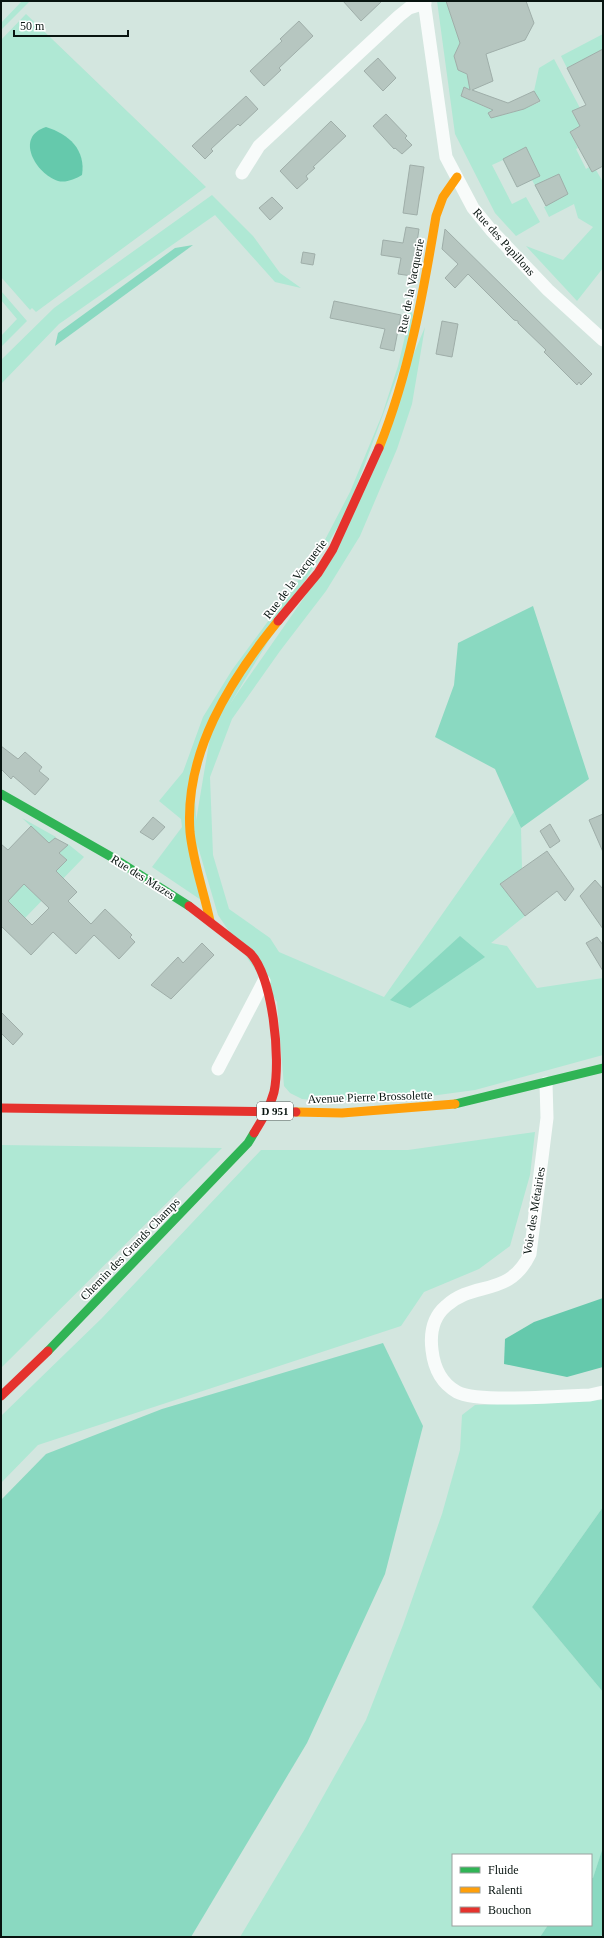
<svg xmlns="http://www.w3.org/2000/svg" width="604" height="1938" font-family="'Times New Roman',serif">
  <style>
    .green { fill: #afe8d4 }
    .forest { fill: #8ad9c1 }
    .water { fill: #65c9ac }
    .building { fill: #b6c6c0; stroke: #9faea9; fill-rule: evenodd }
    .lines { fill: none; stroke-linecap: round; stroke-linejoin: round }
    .street { stroke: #f8fbfa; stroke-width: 13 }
    .fast { stroke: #30b455; stroke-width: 9 }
    .slow { stroke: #ff9f0a; stroke-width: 9 }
    .jam { stroke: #e5322d; stroke-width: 9 }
    .labels { text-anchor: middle; stroke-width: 3.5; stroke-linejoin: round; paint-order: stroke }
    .shield { fill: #fff; stroke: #525a58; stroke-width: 1 }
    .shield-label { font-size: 11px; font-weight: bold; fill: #081410 }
    .street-label { font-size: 12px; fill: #081410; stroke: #fff }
  </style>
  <rect width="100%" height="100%" fill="#d3e6df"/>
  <g class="green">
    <polygon points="22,1 30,1 1,30 1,23"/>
    <polygon points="437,1 446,1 460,43 454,57 458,70 466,73 470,87 481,105 503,115 521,110 540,102 534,91 539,68 554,59 580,108 572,112 580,126 570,132 578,148 576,149 586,169 589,167 592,172 596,170 603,182 603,268 577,301 526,246 563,260 593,227 578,218 574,204 549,217 544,207 546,206 532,180 517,187 503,160 492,165 512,204 526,197 540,222 516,236 495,213 455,134"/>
    <polygon points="26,14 206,187 36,312 32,308 30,310 1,277 1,40"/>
    <polygon points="603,34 603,49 567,68 561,56"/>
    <polygon points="212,195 253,236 280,273 301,288 275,282 215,215 59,324 1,384 1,360 54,308"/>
    <polygon points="1,291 27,321 1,347 1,336 17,319 1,300"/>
    <polygon points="409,308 413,315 408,347 347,512 193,765 201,900 152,867 182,827 181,819 159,801 183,772 203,717 232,670 317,555 350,492 382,415 398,366 406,332 405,316"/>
    <polygon points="425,327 412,404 397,449 360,536 326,591 280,651 232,719 210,777 213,855 229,909 270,938 279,952 384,997 514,812 521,828 522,869 501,884 525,916 491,943 507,946 537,988 603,978 603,1055 475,1090 423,1097 376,1100 314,1100 302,1099 290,1093 284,1086 277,1002 218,915 194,833 211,731 322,572"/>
    <polygon points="22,818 56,837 50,842 60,852 68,844 84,857 25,918 6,899 1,885 12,896 22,886 3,866 9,848 15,853 4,865 34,894 67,860"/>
    <polygon points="535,1132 530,1175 510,1246 479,1269 424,1292 401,1326 38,1445 1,1483 1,1416 102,1318 261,1150 408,1150"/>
    <polygon points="1,1145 222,1148 1,1368"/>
    <polygon points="603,1400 603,1507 532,1607 603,1692 603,1847 593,1879 591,1878 591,1855 453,1855 453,1925 548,1925 540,1937 240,1937 306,1827 366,1720 403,1625 442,1514 460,1450 462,1415 475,1405"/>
  </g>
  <g class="forest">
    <polygon points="193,245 55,346 58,333 175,248"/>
    <polygon points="533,606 589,779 521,828 495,769 435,737 454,685 458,643"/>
    <polygon points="460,936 485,957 410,1008 390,1000"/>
    <polygon points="383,1343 423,1426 385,1574 307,1743 191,1937 1,1937 1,1500 46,1454 162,1409"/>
    <polygon points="603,1507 603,1692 532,1607"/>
    <polygon points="603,1847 603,1934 600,1937 540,1937 548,1925 591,1925 591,1878 593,1878"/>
  </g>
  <g class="water">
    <path d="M 46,127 C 69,134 86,150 82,175 C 75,179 66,183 58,181 C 36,174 14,137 46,127 Z"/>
    <polygon points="603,1298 603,1367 567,1377 504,1364 505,1339 534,1322"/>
  </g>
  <g class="building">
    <polygon points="343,1 382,1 361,21"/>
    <polygon points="446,1 526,1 534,23 525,40 486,54 493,81 472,90 508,103 534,91 540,101 524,109 491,118 488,113 493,110 461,96 464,87 470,90 467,74 458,70 454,56 460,43"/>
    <polygon points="299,21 313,36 279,68 281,70 264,86 250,71 282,41 280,39"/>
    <polygon points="603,49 603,166 592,172 570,132 580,126 572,111 586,105 567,68"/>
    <polygon points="378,58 396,78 383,91 364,71"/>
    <polygon points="246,96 258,109 240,126 238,124 211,149 213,151 205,159 192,146"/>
    <polygon points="386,114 407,136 405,138 412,145 402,154 395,148 394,149 373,126"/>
    <polygon points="331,121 346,136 313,167 315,168 306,176 308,179 297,189 280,171"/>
    <polygon points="526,147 540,176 517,187 503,159"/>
    <polygon points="410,165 424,167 417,215 403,213"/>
    <polygon points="559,174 568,194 546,206 535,185"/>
    <polygon points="272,197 283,208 270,220 259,208"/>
    <polygon points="406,227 419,229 412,276 398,274 401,258 381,255 383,240 403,243"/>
    <polygon points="445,229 592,374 581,385 579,382 577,385 544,352 546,350 518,323 518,321 514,320 468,274 455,288 445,278 458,264 442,249"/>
    <polygon points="303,252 315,254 313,265 301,263"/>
    <polygon points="334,301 401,315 394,351 380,348 385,329 330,318"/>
    <polygon points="442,321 458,324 452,357 436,354"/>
    <polygon points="1,746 18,759 25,752 42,767 39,771 49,779 35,795 13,776 11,779 1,769"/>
    <polygon points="603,814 603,852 589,820"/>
    <polygon points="153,817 165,827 153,840 140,832"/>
    <polygon points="550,824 560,841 550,848 540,831"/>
    <path d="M 31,826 L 49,843 L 55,838 L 68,845 L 59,853 L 67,860 L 56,871 L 77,892 L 68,901 L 91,924 L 105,909 L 132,935 L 130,937 L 135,942 L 119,959 L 94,935 L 76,954 L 53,932 L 31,955 L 1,926 L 1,844 L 8,850 ZM 24,884 L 49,908 L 32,925 L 8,901 Z"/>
    <polygon points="547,851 574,889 565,901 557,891 525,916 500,884"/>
    <polygon points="595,880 603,889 603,929 580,896"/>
    <polygon points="597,937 603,945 603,971 586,943"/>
    <polygon points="202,943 214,955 171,999 151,985 178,957 183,963"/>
    <polygon points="1,1012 23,1034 13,1045 1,1033"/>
  </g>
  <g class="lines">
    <g class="street">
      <polyline points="424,1 446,157 473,208 491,230 548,290 603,340"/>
      <polyline points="242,173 259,146 399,16 409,8 425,3"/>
      <polyline points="218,1069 264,981"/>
      <path d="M 546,1083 L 547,1118 L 530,1254 C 509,1298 474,1280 446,1306 C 433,1317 430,1334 432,1350 C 434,1368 441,1383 457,1392 C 477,1403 563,1396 590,1395 L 603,1392"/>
    </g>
    <g class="fast">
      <polyline points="1,794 115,859 189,906"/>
      <polyline points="455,1104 603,1068"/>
      <polyline points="48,1351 248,1143 254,1133"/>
    </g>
    <g class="slow">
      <path d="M 379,448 C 409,373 423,295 436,216 L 443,197 L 457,177"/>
      <path d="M 210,921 C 204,892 193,862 190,832 C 184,753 230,680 278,621"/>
      <polyline points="296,1112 342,1113 455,1104"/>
    </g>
    <g class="jam">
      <polyline points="278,621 318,573 333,549 379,448"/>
      <path d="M 189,906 L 250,953 C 273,977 281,1059 274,1092 C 270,1107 262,1120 254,1133"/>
      <polyline points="1,1108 296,1112"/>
      <polyline points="1,1396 48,1351"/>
    </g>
  </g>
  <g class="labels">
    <rect class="shield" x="257" y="1102" width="36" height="18" rx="3"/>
    <g class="shield-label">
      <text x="275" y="1115">D 951</text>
    </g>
    <g class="street-label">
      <text transform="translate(504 242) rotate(48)" y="4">Rue des Papillons</text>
      <text transform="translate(411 286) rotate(-79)" y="4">Rue de la Vacquerie</text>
      <text transform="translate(295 579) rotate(-53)" y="4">Rue de la Vacquerie</text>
      <text transform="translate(143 877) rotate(32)" y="4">Rue des Mazes</text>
      <text transform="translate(370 1097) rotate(-2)" y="4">Avenue Pierre Brossolette</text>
      <text transform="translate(534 1211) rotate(-81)" y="4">Voie des Métairies</text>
      <text transform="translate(130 1249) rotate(-46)" y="4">Chemin des Grands Champs</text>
    </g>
  </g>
  <rect width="604" height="1938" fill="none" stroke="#081410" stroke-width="4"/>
  <rect x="452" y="1854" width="140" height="72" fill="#ffffff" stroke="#9ca19f"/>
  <rect x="460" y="1867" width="20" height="6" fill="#30b455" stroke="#9ca19f"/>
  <text x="488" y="1874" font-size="12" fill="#081410">Fluide</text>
  <rect x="460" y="1887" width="20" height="6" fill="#ff9f0a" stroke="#9ca19f"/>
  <text x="488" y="1894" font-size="12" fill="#081410">Ralenti</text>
  <rect x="460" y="1907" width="20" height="6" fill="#e5322d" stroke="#9ca19f"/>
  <text x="488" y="1914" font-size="12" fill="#081410">Bouchon</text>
  <path d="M14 30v6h114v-6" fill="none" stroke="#081410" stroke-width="2"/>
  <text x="20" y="30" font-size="12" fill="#081410" stroke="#ffffff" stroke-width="3" paint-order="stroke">50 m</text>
</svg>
